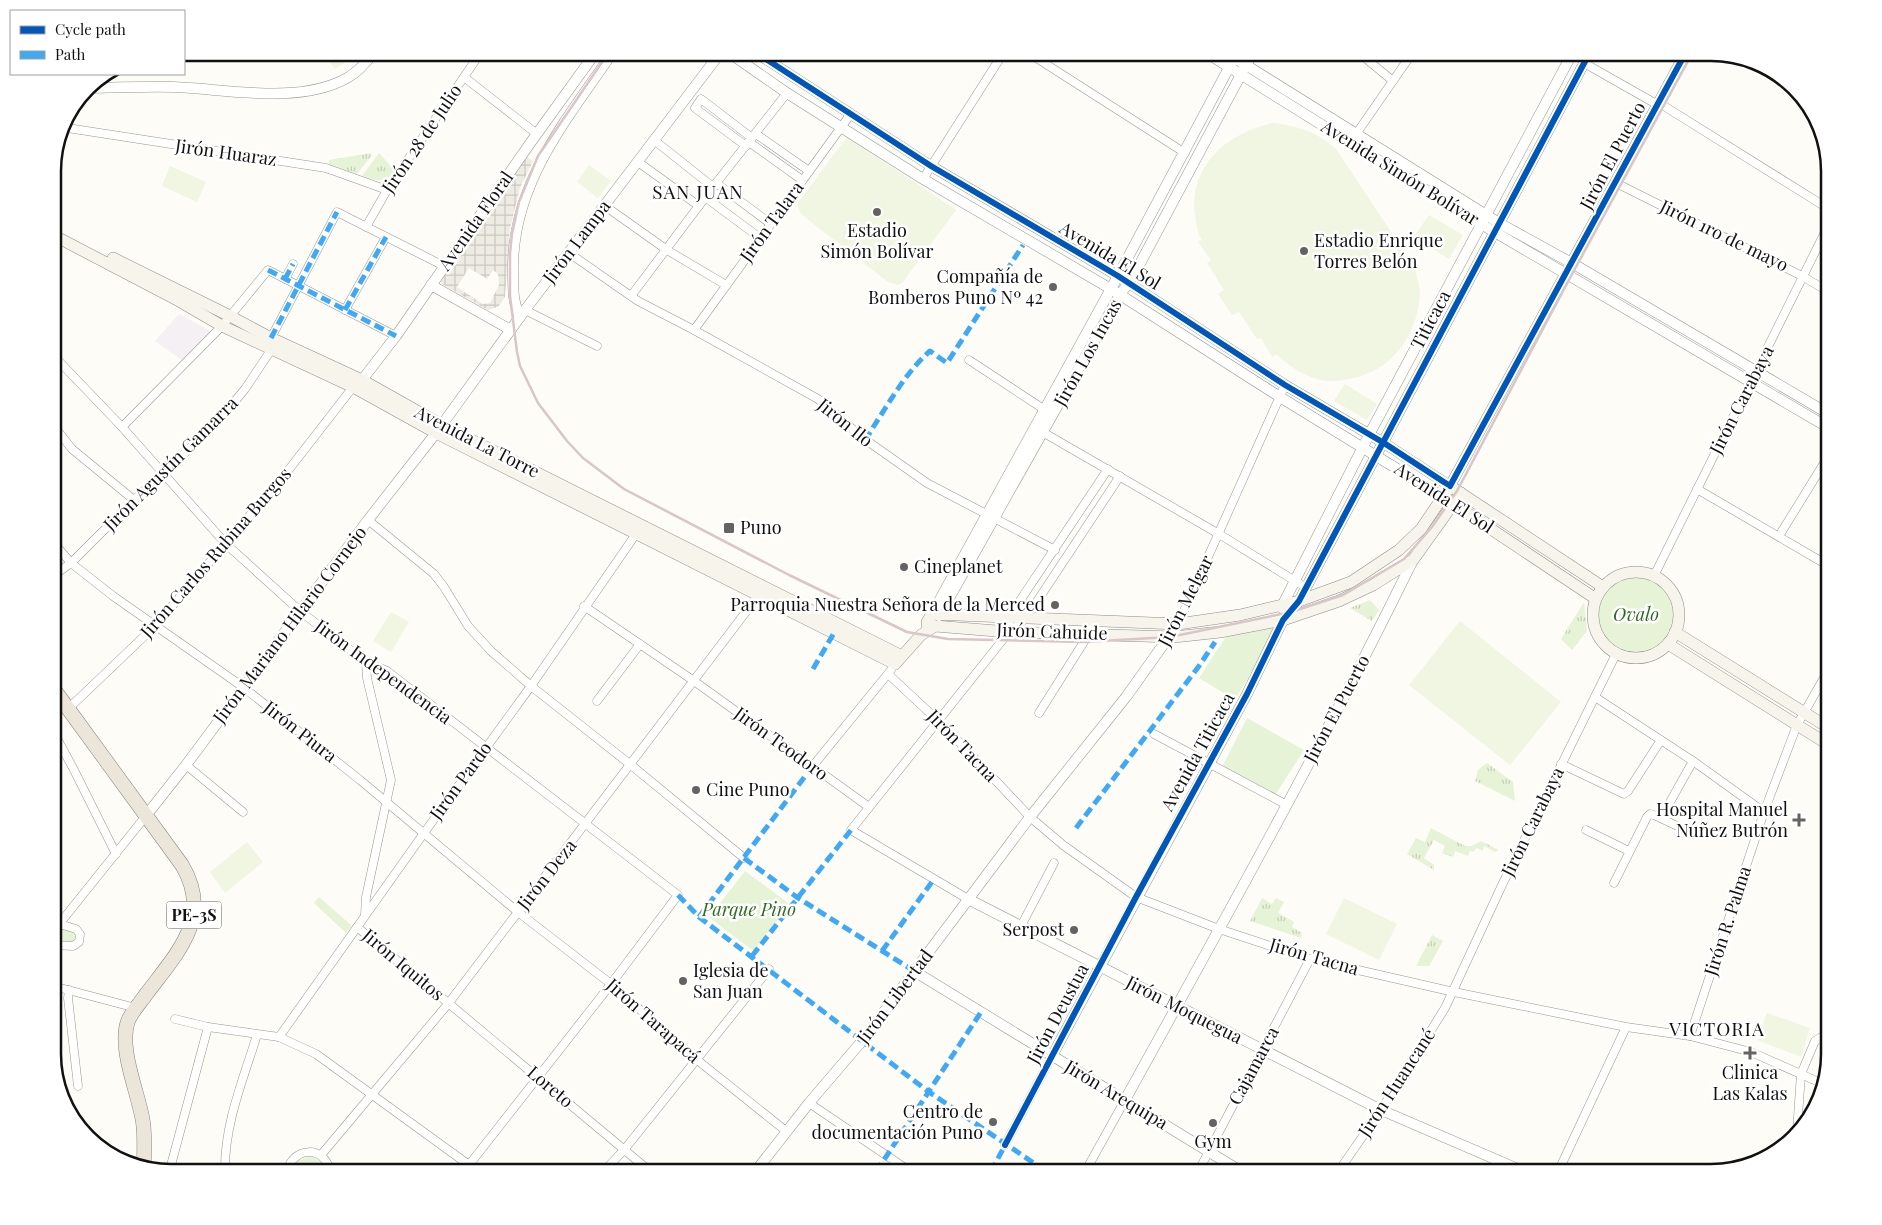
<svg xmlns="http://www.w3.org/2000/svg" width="1882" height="1225" font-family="'Playfair Display',serif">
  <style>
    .industrial { fill: #f5f0f3 }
    .grass { fill: url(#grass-tufts) }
    .park { fill: #e7f3d7 }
    .pitch { fill: #f0f6e1 }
    .plaza { fill: url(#plaza-grid); fill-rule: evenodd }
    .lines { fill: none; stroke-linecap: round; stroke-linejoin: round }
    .minor-casing { stroke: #979795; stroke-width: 9 }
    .tertiary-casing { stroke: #979795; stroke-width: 11 }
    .secondary-casing { stroke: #8e8d8b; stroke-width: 12 }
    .trunk-casing { stroke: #858482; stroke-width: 15 }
    .minor { stroke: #fffffe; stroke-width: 8 }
    .tertiary { stroke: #fffffe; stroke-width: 10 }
    .secondary { stroke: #f6f4eb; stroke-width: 11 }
    .trunk { stroke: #ece5da; stroke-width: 14 }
    .rail { stroke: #d9c6c7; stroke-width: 2.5 }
    .quiet { stroke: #3fa9f5; stroke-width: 5; stroke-dasharray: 10 5; stroke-linecap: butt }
    .cycleway-casing { stroke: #fff; stroke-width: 9 }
    .cycleway { stroke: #0057b8; stroke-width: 6 }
    .poi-dot { fill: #646362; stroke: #fff; stroke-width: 2 }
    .labels { text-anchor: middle; stroke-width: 5; stroke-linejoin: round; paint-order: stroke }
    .shield { fill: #fff; stroke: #585858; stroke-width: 1 }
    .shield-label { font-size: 16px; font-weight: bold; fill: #111 }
    .street-label { font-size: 18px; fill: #111; stroke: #fff }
    .poi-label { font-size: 18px; fill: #111; stroke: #fff; text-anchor: start }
    .park-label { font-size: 18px; font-style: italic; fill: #2f6b1f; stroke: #fff }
    .neighbourhood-label { font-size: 19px; letter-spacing: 1px; fill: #111; stroke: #fff }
    .rim { fill: none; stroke: #111; stroke-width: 2.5 }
  </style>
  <defs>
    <pattern id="grass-tufts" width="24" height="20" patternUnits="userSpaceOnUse" patternTransform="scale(1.25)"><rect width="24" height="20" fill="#e7f3d7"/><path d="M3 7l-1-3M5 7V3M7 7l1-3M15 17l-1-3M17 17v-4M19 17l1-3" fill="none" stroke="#c5cfb8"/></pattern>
    <pattern id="plaza-grid" width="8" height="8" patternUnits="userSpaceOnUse" patternTransform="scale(1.25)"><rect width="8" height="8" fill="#edebe2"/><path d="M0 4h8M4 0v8" fill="none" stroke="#cac8c1"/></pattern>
  </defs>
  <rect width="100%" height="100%" fill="#fdfcf7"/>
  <polygon class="industrial" points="179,314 212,332 183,361 155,341"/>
  <g class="grass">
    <polygon points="371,153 372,155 357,174 329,164 329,160"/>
    <path d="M 379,153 L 395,171 C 384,184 377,181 362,176 Z"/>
    <polygon points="1370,600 1379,610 1372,621 1350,608"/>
    <polygon points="1584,602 1587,631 1572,650 1561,639"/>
    <polygon points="1487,763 1513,782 1515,801 1475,781 1478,770"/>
    <polygon points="1431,828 1465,846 1472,846 1481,841 1499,850 1495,852 1484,846 1483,851 1477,848 1473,852 1470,851 1468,856 1455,851 1453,857 1442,853 1445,846 1434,840 1424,858 1434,865 1434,870 1407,854 1416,838 1425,842"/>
    <polygon points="1262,898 1272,904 1276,898 1284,902 1278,913 1294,922 1292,927 1302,933 1301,938 1250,921"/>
    <polygon points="1432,935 1443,941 1429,966 1416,966"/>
  </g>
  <g class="park">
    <circle cx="1636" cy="615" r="38"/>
    <polygon points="1281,622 1235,700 1199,678 1227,635"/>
    <polygon points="1247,718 1304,750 1274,797 1221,769"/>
    <polygon points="745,871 787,902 788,906 754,950 752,950 710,918 710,916"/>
    <polygon points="319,897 352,926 346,933 314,903"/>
    <polygon points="53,923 80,935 73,945 53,944"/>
    <path d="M 309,1157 C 319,1158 324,1163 326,1172 L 292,1172 C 295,1163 299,1158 309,1157 Z"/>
  </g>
  <g class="pitch">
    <polygon points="324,53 324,52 358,53 335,69 323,53"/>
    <path d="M 1273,123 C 1298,126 1317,132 1336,149 L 1415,268 C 1416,274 1418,280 1419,287 C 1421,295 1419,305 1417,313 C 1409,347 1384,373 1349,379 C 1342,380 1333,382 1326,381 C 1307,378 1290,367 1276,354 L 1272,357 L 1261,338 L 1257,339 L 1239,312 L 1232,315 L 1218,294 L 1224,290 L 1207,263 L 1211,260 L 1198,242 L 1202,239 L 1199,235 C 1197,226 1194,215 1194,205 C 1195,159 1232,132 1273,123 Z"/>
    <polygon points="847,137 956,210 902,283 898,285 888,282 801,214 797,204"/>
    <polygon points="589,165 611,181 598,198 577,182"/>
    <polygon points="170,166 206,182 197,202 162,186"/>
    <polygon points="1429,215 1463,235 1449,259 1414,237"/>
    <polygon points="1345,384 1377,404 1367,420 1334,401"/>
    <polygon points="391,612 409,622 391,652 373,641"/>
    <polygon points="1460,621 1561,702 1510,765 1409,685"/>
    <polygon points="247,842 263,862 225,893 210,872"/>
    <polygon points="1344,898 1397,924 1379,960 1326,934"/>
    <polygon points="1767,1013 1810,1028 1801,1057 1757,1040"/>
  </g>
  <path class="plaza" d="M 527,157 L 533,161 L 520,188 L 510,228 L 505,297 L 498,307 L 488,310 L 442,284 L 441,281 ZM 469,268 L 487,279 L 493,270 L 498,274 L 499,285 L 490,303 L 483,304 L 457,287 Z"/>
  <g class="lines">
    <g class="minor-casing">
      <g id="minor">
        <polyline points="1027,52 1185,153"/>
        <polyline points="1358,52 1393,81"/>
        <polyline points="1584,63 1658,105 1664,106 1829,209"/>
        <polyline points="464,77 537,134"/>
        <polyline points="61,127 326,168 387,190"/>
        <polyline points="756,134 809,171"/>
        <polyline points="1354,137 1413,52"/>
        <polyline points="654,140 713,187 787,93"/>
        <polyline points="749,142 802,180"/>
        <polyline points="746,146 695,108 701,99 752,138"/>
        <polyline points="638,162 699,206"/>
        <polyline points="923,179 1004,52"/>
        <polyline points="716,183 771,224"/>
        <polyline points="1616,183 1802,276 1829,292"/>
        <polyline points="705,197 760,238"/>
        <polyline points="605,206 667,250 726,285"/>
        <polyline points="366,227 387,190 481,52"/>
        <polyline points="569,253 638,301 694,330 818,399 863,438 927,483 1055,550"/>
        <polyline points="285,279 293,264"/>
        <polyline points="631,296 713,187"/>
        <polyline points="345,310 386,237"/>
        <polyline points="525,310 597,346"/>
        <polyline points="694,330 850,115"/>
        <polyline points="271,338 337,212 444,266"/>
        <polyline points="53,355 122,427 226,544 300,611 366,662 387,671 678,895 611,984 469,1165"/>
        <polyline points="969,360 1045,410"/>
        <polyline points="53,425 72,449 134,500"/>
        <polyline points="122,427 222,326 268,270 396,336"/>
        <polyline points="1039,430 1219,534 1305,587"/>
        <polyline points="1697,489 1829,566"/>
        <polyline points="368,520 434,574 444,587 468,626 491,651 531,686 631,765 744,858"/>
        <polyline points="1779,536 1829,455"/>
        <polyline points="53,542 71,563 113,596 243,687 360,780 518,912 611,984 696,1059 786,1131"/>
        <polyline points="53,576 71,563 134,500 215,425 245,389 273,347"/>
        <polyline points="1654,576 1829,224"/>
        <polyline points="584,606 694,681 869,807"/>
        <polyline points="1178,624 1285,385"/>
        <polyline points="1009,632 1009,617 1108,469"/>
        <polyline points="888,674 946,728 1030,817 1063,845 1136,897 1219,929 1310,959 1454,992 1626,1027 1690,1036 1751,1052 1821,1083"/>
        <polyline points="1595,697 1693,761 1764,812"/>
        <polyline points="597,701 640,644"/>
        <polyline points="68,709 155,626 287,472 353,387"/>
        <polyline points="1039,713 1097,621"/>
        <polyline points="53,731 74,770 116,854"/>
        <polyline points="1154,734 1287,805"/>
        <polyline points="1561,764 1624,794 1628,791 1661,740"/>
        <polyline points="186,765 243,812"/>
        <polyline points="812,767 891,670"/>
        <polyline points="1661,818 1693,761"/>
        <polyline points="1586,830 1629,851"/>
        <polyline points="1614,883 1647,817 1650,814 1654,815 1692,833"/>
        <polyline points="968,899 851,830 1009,632 1026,618 1120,476"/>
        <polyline points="365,915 366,897 391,780 367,678 366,662"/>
        <polyline points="53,922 76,929 80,934 79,942 73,946 53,945"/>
        <polyline points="60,923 145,817"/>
        <polyline points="1021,926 1054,863"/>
        <polyline points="357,927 651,1172"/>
        <polyline points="53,986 136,1008"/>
        <polyline points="69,990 68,998 78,1086"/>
        <polyline points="175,1019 208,1027 279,1037 316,1054 469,1165"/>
        <polyline points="1690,1036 1764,812 1797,725 1829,669"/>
        <polyline points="279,1037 424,833 531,686 638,531"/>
        <polyline points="809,1103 911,1172"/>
        <polyline points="1797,1131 1801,1074 1815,1041 1823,1036 1829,1036"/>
        <polyline points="1005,1145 1052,1056"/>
        <polyline points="321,1155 448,1004 761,592"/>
        <polyline points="171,1172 170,1169 208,1027"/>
        <path d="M 225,1172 C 224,1125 243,1080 257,1035"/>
        <path d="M 287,1172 C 292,1146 326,1145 330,1172"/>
        <polyline points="603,1172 624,1150 769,969"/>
        <polyline points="1085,1172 1125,1100"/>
        <polyline points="1198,1172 1310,959"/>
        <polyline points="1338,1172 1381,1110 1445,1008 1503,883 1616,654"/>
        <polyline points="1558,1172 1626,1027"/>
      </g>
    </g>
    <g class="tertiary-casing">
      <g id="tertiary">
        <polyline points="728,52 787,93 923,179 1111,289 1280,397 1443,497"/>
        <polyline points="755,52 931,166 1118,276 1285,385 1384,443 1450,486 1686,52"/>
        <polyline points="1205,52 1481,224 1829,428"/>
        <polyline points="1225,52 1499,223 1577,266 1829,414"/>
        <path d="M 87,88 C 116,88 145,86 174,87 C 227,89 299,105 347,78 C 358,72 366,63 374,52"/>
        <polyline points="431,285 511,330"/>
        <path d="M 520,317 C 513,303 513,289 513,273 C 511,184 566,121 613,52"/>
        <polyline points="357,384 362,380 396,336 531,142 596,52"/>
        <polyline points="1283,609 1283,604 1369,435 1573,52"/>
        <polyline points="932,614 1118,276 1232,62"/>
        <polyline points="939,616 1120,295 1135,273 1253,52"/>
        <polyline points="145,817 186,765 368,520 436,433 525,310 721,52"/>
        <polyline points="968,899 1381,1110 1525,1172"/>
        <polyline points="914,971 1242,1172"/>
        <polyline points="1052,1056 1247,694 1283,620 1299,601 1590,52"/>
        <path d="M 1125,1100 C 1223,922 1323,744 1413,560"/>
        <polyline points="755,1172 809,1103 862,1041 1030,817 1126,697 1178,624"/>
      </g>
    </g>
    <g class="secondary-casing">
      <g id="secondary">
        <polyline points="53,235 179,301 222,326 353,387 436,433 895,664 921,635 935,626"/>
        <polyline points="113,258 230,316 271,338 362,380 442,425 902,656"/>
        <polyline points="1449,501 1596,599"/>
        <circle cx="1636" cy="615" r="43"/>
        <polyline points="928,623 935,626 1009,632 1174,637 1220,632 1283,620 1339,601 1373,585 1413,560 1461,493"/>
        <polyline points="927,630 927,622 932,614 1178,624 1240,615 1299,601 1351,582 1399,550 1421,529 1450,486 1603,587"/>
        <polyline points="1675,632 1829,728"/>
        <polyline points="1668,644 1829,745"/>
      </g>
    </g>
    <g class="trunk-casing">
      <path id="trunk" d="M 53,688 L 182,865 C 213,917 178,952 147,993 C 141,1002 132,1011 128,1021 C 118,1049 139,1094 143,1122 C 145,1136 144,1150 144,1164"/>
    </g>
    <use href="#minor" class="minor"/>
    <use href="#tertiary" class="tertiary"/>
    <use href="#secondary" class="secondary"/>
    <use href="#trunk" class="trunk"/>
    <polyline class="rail" points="609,52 538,156 519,202 512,234 510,254 510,296 517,352 520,366 538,403 567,441 583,458 624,489 789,575 907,632 948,639 1083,642 1170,637 1291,612 1343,595 1404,559 1432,527 1457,491 1571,276 1693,52"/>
    <g class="quiet">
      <polyline points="268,270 396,336"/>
      <polyline points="285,279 293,264"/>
      <polyline points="345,310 386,237"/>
      <polyline points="271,338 337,212"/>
      <path d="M 866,441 L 870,432 C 888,405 905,373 930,351 L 947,363 L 1023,245"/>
      <polyline points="813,669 834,633"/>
      <polyline points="1076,828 1199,666 1215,642"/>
      <polyline points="744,858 798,898 914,971"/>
      <polyline points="678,895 699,917 929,1092 1047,1172"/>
      <polyline points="699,917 812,767"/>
      <polyline points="882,951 934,879"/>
      <polyline points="752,956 851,830"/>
      <polyline points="876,1172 981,1012"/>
      <polyline points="991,1172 1005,1145"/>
    </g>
    <g class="cycleway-casing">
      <g id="cycleway">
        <polyline points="755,52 931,166 1118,276 1285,385 1384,443 1450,486 1686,52"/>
        <polyline points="1005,1145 1136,897 1247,694 1283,620 1299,601 1590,52"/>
      </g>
    </g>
    <use href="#cycleway" class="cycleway"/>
  </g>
  <g class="poi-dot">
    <circle cx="877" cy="212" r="5"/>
    <circle cx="1304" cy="251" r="5"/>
    <circle cx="1053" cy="287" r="5"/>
    <rect x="723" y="522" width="12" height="12" rx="2.5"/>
    <circle cx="904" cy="567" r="5"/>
    <circle cx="1055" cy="605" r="5"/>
    <circle cx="696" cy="790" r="5"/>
    <path d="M1796.5 812.5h5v5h5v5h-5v5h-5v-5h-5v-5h5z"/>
    <circle cx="1074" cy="930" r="5"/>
    <circle cx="683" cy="981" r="5"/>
    <path d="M1747.5 1045.5h5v5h5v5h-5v5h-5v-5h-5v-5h5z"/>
    <circle cx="993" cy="1122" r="5"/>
    <circle cx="1213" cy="1123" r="5"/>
  </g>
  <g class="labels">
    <rect class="shield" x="166.5" y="901.5" width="55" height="27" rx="4"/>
    <g class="shield-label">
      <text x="194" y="921">PE-3S</text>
    </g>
    <g class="street-label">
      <text transform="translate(422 139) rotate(-56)" y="6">Jirón 28 de Julio</text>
      <text transform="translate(226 153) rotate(8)" y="6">Jirón Huaraz</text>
      <text transform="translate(1613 156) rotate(-62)" y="6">Jirón El Puerto</text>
      <text transform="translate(1400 173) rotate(32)" y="6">Avenida Simón Bolívar</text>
      <text transform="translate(476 221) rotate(-55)" y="6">Avenida Floral</text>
      <text transform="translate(772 222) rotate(-54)" y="6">Jirón Talara</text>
      <text transform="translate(1724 236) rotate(26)" y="6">Jirón 1ro de mayo</text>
      <text transform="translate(577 242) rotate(-53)" y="6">Jirón Lampa</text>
      <text transform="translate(1110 256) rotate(31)" y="6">Avenida El Sol</text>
      <text transform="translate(1431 320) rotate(-62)" y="6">Titicaca</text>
      <text transform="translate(1088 353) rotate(-61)" y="6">Jirón Los Incas</text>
      <text transform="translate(1742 400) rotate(-63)" y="6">Jirón Carabaya</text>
      <text transform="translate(845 423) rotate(39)" y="6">Jirón Ilo</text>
      <text transform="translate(477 442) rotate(27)" y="6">Avenida La Torre</text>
      <text transform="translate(171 464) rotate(-45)" y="6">Jirón Agustín Gamarra</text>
      <text transform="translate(1444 498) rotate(33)" y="6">Avenida El Sol</text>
      <text transform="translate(216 553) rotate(-49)" y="6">Jirón Carlos Rubina Burgos</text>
      <text transform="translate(1186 601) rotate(-63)" y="6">Jirón Melgar</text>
      <text transform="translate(290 625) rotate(-53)" y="6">Jirón Mariano Hilario Cornejo</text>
      <text transform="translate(1052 632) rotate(2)" y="6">Jirón Cahuide</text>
      <text transform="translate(383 672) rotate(36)" y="6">Jirón Independencia</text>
      <text transform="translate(1337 709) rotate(-62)" y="6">Jirón El Puerto</text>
      <text transform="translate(300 732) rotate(38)" y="6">Jirón Piura</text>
      <text transform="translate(781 744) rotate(36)" y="6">Jirón Teodoro</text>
      <text transform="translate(962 746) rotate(46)" y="6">Jirón Tacna</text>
      <text transform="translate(1198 752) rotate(-61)" y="6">Avenida Titicaca</text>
      <text transform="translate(461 781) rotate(-54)" y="6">Jirón Pardo</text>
      <text transform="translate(1533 822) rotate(-64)" y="6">Jirón Carabaya</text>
      <text transform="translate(547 875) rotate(-52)" y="6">Jirón Deza</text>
      <text transform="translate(1728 921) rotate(-72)" y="6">Jirón R. Palma</text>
      <text transform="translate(1314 957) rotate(16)" y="6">Jirón Tacna</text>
      <text transform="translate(403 965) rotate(40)" y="6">Jirón Iquitos</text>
      <text transform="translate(895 997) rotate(-53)" y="6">Jirón Libertad</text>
      <text transform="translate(1184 1010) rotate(27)" y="6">Jirón Moquegua</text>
      <text transform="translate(1058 1014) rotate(-62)" y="6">Jirón Deustua</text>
      <text transform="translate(653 1021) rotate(41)" y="6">Jirón Tarapacá</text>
      <text transform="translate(1254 1066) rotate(-62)" y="6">Cajamarca</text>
      <text transform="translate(1397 1083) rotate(-57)" y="6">Jirón Huancané</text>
      <text transform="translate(550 1087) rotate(40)" y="6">Loreto</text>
      <text transform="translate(1116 1095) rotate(31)" y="6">Jirón Arequipa</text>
    </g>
    <g class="poi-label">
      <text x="877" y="237" text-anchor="middle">Estadio<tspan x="877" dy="21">Simón Bolívar</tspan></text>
      <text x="1314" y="247">Estadio Enrique<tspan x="1314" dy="21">Torres Belón</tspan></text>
      <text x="1043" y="283" text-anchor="end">Compañía de<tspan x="1043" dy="21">Bomberos Puno Nº 42</tspan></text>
      <text x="740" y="534">Puno</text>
      <text x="914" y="573">Cineplanet</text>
      <text x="1045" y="611" text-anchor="end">Parroquia Nuestra Señora de la Merced</text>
      <text x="706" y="796">Cine Puno</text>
      <text x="1788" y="816" text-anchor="end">Hospital Manuel<tspan x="1788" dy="21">Núñez Butrón</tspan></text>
      <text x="1064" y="936" text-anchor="end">Serpost</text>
      <text x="693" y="977">Iglesia de<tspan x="693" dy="21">San Juan</tspan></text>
      <text x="1750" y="1079" text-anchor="middle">Clinica<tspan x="1750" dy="21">Las Kalas</tspan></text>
      <text x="983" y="1118" text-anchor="end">Centro de<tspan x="983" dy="21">documentación Puno</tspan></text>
      <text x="1213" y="1148" text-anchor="middle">Gym</text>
    </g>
    <g class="park-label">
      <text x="1636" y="621">Ovalo</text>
      <text x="749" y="916">Parque Pino</text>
    </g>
    <g class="neighbourhood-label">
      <text x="698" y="199">SAN JUAN</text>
      <text x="1717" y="1036">VICTORIA</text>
    </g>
  </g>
  <path d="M0 0H1882V1225H0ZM171 61H1711A110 110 0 0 1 1821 171V1054A110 110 0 0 1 1711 1164H171A110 110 0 0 1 61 1054V171A110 110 0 0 1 171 61Z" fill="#fff" fill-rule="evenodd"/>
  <path class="rim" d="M171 61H1711A110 110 0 0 1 1821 171V1054A110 110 0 0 1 1711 1164H171A110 110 0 0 1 61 1054V171A110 110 0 0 1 171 61Z"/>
  <rect x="10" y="10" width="175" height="65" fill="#ffffff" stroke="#a0a0a0"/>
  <rect x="20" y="26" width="25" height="8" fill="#0057b8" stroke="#a0a0a0"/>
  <text x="55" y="35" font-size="15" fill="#111111">Cycle path</text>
  <rect x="20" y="51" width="25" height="8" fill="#3fa9f5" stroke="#a0a0a0"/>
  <text x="55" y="60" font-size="15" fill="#111111">Path</text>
</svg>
